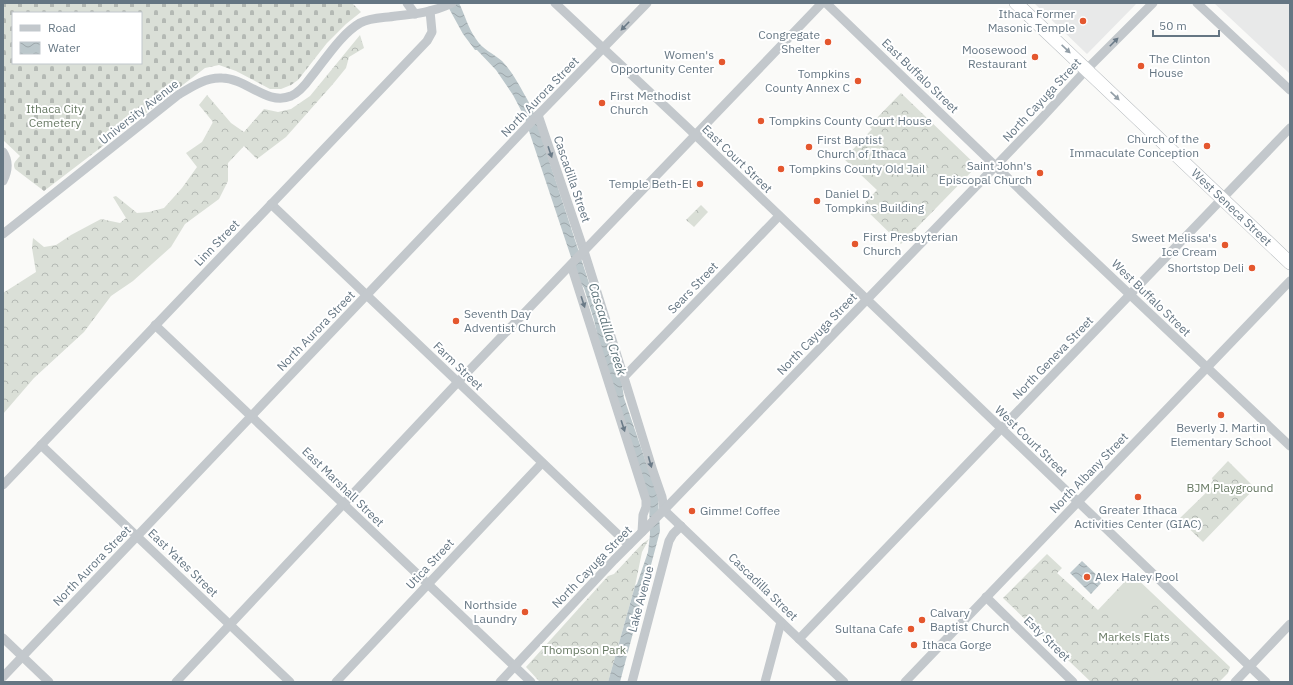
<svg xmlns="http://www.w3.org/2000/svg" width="1293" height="685" font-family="'IBM Plex Sans',sans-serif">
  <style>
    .built { fill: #e8e9e9 }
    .forest { fill: url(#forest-crowns) }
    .cemetery { fill: url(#cemetery-stones); fill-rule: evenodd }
    .garden { fill: #dadfd7 }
    .water { fill: url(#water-waves) }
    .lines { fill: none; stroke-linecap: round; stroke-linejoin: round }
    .highway-casing { stroke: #b4b9bd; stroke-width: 14 }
    .minor { stroke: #c3c8cc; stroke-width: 9 }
    .highway { stroke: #fff; stroke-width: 13 }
    .oneway { fill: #6a7a87 }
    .oneway2 { fill: #939fa8 }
    .poi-dot { fill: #e4572e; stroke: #fff; stroke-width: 1.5 }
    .labels { text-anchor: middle; stroke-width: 4; stroke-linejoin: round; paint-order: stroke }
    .poi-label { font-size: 12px; fill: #657683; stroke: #fff; text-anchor: end }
    .street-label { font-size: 12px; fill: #657683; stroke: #fff }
    .park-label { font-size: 12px; fill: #687a64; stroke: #fff }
    .water-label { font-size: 13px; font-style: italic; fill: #60757c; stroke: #fff }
  </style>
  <defs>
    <pattern id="forest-crowns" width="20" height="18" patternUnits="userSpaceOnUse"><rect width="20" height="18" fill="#dadfd7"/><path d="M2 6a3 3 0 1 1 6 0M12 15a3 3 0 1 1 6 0" fill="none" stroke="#b4b9b4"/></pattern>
    <pattern id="cemetery-stones" width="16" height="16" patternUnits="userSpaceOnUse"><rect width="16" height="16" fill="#dadfd7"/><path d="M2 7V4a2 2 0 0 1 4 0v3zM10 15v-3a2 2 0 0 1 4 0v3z" fill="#b4b9b4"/></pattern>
    <pattern id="water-waves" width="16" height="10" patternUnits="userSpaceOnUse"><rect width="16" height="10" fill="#bbc7cb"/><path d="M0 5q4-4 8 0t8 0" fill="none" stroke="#9ca6aa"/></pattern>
  </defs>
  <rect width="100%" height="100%" fill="#fafaf8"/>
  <g class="built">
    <polygon points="1034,3 1137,3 1087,54"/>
    <polygon points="1214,3 1290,3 1290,74"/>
  </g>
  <g class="forest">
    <polygon points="360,35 364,48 349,57 346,68 333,84 286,137 257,159 244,146 228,163 228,181 219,199 185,224 171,247 133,281 111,296 84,332 34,378 3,414 3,293 36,272 32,248 33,238 44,247 56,245 71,235 101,219 120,223 126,218 113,197 116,196 137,213 149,212 164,208 182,188 197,167 186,153 202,142 213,122 199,105 207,95 231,123 244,132 264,109 278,112 291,109 310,96"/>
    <polygon points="901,93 977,166 901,244 862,206 877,190 844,159 872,129 869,126"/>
    <polygon points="701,205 708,212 694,227 686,220"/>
    <polygon points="1228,461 1255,488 1203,542 1179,519 1213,486 1211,483 1213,481 1212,478"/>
    <polygon points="649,539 642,552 635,586 608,682 540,682 526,667 608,576 614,574 642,544"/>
    <polygon points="1047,554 1062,568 1057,573 1098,610 1132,574 1230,667 1228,673 1219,682 1091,682 1003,598"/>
  </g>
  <path class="cemetery" d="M 3,3 L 352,3 L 361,12 L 346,24 L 327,43 L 298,80 L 291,85 L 281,89 L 270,89 L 236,71 L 219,65 L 205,68 L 44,191 L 15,169 C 12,163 16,161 20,156 L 3,140 ZM 13,13 L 141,13 L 141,63 L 13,63 Z"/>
  <g class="garden">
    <polygon points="1135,580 1154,598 1124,629 1105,611"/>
    <polygon points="1159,670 1171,682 1146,682"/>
  </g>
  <g class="water">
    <path d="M 446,3 L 459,3 C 465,15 468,28 476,39 C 482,49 494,54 502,61 C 513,72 524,94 532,108 L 622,384 L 624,398 L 658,497 L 660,531 L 620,682 L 608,682 L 635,586 L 637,584 L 648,552 L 650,534 L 649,501 L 598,338 L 594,320 L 584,288 L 579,281 L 524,116 L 513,95 L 496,70 L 477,50 L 475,50 L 463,34 Z"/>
    <polygon points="1082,561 1103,581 1091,594 1070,573"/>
  </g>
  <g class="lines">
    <g class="highway-casing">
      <g id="highway">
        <path id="s1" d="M 1016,3 L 1290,263"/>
      </g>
    </g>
    <g class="minor">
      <polyline points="407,3 415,14"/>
      <polyline points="555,3 687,127 1266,682"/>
      <polyline points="826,3 1068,236 1290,446"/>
      <polyline points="1197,3 1290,90"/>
      <polyline points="538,115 584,251 627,387 653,471 662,497 664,510"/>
      <path d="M 3,152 C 9,161 8,171 3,181"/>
      <polyline points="271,204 629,545"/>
      <path d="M 3,234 L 178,95 C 191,87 206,77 222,78 C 246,78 267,106 291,96 C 300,92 306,84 311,77 C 325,60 341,34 360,23 C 371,17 385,18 396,16 C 416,14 434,12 452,3"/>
      <polyline points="571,265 646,500 646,507 643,515 642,532"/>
      <polyline points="155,325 531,682"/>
      <polyline points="624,377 779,216"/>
      <polyline points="41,445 290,682"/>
      <polyline points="3,485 427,41 432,32 430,11"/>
      <polyline points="664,510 844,682"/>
      <polyline points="986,597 1073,682"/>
      <polyline points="3,638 49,682"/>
      <polyline points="799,639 1290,128"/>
      <polyline points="3,677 538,115 647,3"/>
      <polyline points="176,682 458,382 822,3"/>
      <polyline points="336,682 542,463"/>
      <polyline points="500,682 614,560 664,510 1039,121 1087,69 1153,3"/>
      <polyline points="632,682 669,541 673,534 681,526"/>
      <polyline points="765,682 781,622"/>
      <polyline points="905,682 1290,281"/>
      <polyline points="1235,682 1290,624"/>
    </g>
    <use href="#highway" class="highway"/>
  </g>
  <defs><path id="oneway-solid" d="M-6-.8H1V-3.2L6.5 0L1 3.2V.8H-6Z"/></defs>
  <g class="oneway">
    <use href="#oneway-solid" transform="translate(625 26) rotate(134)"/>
    <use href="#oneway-solid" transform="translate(1114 42) rotate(-45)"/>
    <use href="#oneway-solid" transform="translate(550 152) rotate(71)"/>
    <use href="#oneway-solid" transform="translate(583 302) rotate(72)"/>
    <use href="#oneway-solid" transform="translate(623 426) rotate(72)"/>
    <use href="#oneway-solid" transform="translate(650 462) rotate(74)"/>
  </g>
  <g class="oneway2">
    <use href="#oneway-solid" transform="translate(1066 49) rotate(43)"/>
    <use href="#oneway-solid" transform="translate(1115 96) rotate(43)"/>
  </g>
  <g class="poi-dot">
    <circle cx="1083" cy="21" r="4"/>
    <circle cx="828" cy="42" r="4"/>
    <circle cx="1035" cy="57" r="4"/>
    <circle cx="722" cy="62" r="4"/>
    <circle cx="1141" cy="66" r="4"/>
    <circle cx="858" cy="81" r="4"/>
    <circle cx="602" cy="103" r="4"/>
    <circle cx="761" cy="121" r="4"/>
    <circle cx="1207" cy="146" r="4"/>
    <circle cx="809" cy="147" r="4"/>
    <circle cx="781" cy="169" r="4"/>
    <circle cx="1040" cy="173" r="4"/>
    <circle cx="700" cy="184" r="4"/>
    <circle cx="817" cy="201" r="4"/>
    <circle cx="855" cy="244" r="4"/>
    <circle cx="1225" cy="245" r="4"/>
    <circle cx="1252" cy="268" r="4"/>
    <circle cx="456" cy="321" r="4"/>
    <circle cx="1221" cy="415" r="4"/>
    <circle cx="1138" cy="497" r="4"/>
    <circle cx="692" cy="511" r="4"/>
    <circle cx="1087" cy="577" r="4"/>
    <circle cx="525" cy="612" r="4"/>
    <circle cx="922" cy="620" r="4"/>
    <circle cx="911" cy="629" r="4"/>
    <circle cx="914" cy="645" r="4"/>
  </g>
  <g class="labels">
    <g class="poi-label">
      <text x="1075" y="18">Ithaca Former<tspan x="1075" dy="14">Masonic Temple</tspan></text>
      <text x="820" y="39">Congregate<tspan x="820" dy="14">Shelter</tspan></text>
      <text x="1027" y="54">Moosewood<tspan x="1027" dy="14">Restaurant</tspan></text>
      <text x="714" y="59">Women's<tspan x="714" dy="14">Opportunity Center</tspan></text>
      <text x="1149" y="63" text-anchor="start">The Clinton<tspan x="1149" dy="14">House</tspan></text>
      <text x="850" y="78">Tompkins<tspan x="850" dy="14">County Annex C</tspan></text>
      <text x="610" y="100" text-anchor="start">First Methodist<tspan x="610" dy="14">Church</tspan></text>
      <text x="769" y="125" text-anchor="start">Tompkins County Court House</text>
      <text x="1199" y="143">Church of the<tspan x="1199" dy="14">Immaculate Conception</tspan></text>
      <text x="817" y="144" text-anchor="start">First Baptist<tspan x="817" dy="14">Church of Ithaca</tspan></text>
      <text x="1032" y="170">Saint John's<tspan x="1032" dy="14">Episcopal Church</tspan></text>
      <text x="789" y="173" text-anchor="start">Tompkins County Old Jail</text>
      <text x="692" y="188">Temple Beth-El</text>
      <text x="825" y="198" text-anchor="start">Daniel D.<tspan x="825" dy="14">Tompkins Building</tspan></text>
      <text x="863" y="241" text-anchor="start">First Presbyterian<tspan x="863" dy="14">Church</tspan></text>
      <text x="1217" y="242">Sweet Melissa's<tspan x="1217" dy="14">Ice Cream</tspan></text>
      <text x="1244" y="272">Shortstop Deli</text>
      <text x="464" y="318" text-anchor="start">Seventh Day<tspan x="464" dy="14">Adventist Church</tspan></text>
      <text x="1221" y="432" text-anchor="middle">Beverly J. Martin<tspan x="1221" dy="14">Elementary School</tspan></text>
      <text x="1138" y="514" text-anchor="middle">Greater Ithaca<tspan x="1138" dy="14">Activities Center (GIAC)</tspan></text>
      <text x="700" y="515" text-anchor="start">Gimme! Coffee</text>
      <text x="1095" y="581" text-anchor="start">Alex Haley Pool</text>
      <text x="517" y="609">Northside<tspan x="517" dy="14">Laundry</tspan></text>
      <text x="930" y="617" text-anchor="start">Calvary<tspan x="930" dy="14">Baptist Church</tspan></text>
      <text x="903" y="633">Sultana Cafe</text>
      <text x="922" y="649" text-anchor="start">Ithaca Gorge</text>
    </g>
    <g class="street-label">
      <text transform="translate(920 76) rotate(44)" y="4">East Buffalo Street</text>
      <text transform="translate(540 97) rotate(-46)" y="4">North Aurora Street</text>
      <text transform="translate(1042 100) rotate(-47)" y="4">North Cayuga Street</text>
      <text transform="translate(139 112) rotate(-38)" y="4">University Avenue</text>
      <text transform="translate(737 159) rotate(44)" y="4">East Court Street</text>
      <text transform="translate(572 179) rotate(71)" y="4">Cascadilla Street</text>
      <text dy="4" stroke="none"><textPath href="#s1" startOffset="297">West Seneca Street</textPath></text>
      <text transform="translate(217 243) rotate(-46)" y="4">Linn Street</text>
      <text transform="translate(693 288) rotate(-46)" y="4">Sears Street</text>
      <text transform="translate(1151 298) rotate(44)" y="4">West Buffalo Street</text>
      <text transform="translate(316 331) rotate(-46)" y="4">North Aurora Street</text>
      <text transform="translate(817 334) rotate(-46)" y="4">North Cayuga Street</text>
      <text transform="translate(1053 358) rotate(-46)" y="4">North Geneva Street</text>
      <text transform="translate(458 366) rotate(44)" y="4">Farm Street</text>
      <text transform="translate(1031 441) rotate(44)" y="4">West Court Street</text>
      <text transform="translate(1089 473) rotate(-46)" y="4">North Albany Street</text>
      <text transform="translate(343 487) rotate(44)" y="4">East Marshall Street</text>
      <text transform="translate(183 563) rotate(44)" y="4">East Yates Street</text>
      <text transform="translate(430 564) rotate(-47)" y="4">Utica Street</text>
      <text transform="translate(92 566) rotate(-46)" y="4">North Aurora Street</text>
      <text transform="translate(592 567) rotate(-46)" y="4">North Cayuga Street</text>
      <text transform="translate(763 587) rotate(44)" y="4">Cascadilla Street</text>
      <text transform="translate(641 599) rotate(-75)" y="4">Lake Avenue</text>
      <text transform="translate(1047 639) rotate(44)" y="4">Esty Street</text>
    </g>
    <g class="park-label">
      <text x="55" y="113">Ithaca City<tspan x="55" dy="14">Cemetery</tspan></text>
      <text x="1230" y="492">BJM Playground</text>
      <text x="1134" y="641">Markels Flats</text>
      <text x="584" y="654">Thompson Park</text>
    </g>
    <g class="water-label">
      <text transform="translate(608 329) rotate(72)" y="5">Cascadilla Creek</text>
    </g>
  </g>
  <rect width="1293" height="685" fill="none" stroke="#657683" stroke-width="8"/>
  <rect x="12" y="12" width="130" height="52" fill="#ffffff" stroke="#c1c8cd"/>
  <rect x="20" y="25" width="20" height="6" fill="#c3c8cc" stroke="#c1c8cd"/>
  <text x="48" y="32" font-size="12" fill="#657683">Road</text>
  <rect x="20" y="42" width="20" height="12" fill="url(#water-waves)" stroke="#c1c8cd"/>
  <text x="48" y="52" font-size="12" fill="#657683">Water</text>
  <path d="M1153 30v6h66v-6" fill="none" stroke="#657683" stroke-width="2"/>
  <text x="1159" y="30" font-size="12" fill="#657683" stroke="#ffffff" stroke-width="3" paint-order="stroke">50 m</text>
</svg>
